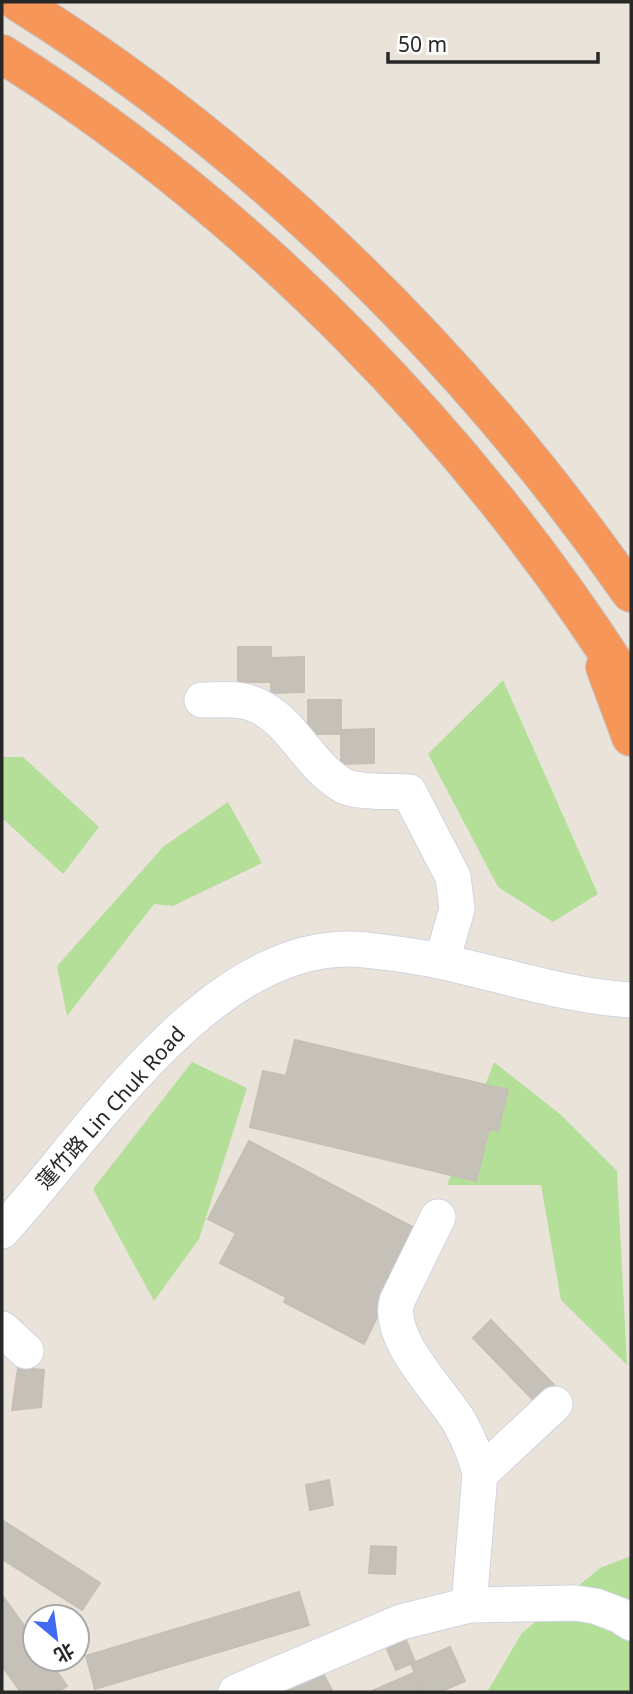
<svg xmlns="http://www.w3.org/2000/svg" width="633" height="1694" font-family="'Noto Sans','Noto Sans SC',sans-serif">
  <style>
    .green { fill: #b4df99 }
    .building { fill: #c5c1b9; stroke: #c5bfb4; stroke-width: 2 }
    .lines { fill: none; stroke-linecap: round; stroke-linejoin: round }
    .minor-casing { stroke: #d0d4e1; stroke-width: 37 }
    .highway-casing { stroke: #c3c3c3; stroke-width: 40 }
    .minor { stroke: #fff; stroke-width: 35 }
    .highway { stroke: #f79659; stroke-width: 38 }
    .labels { text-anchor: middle; stroke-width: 5; stroke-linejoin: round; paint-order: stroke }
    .street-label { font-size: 21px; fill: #282828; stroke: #fff }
  </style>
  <rect width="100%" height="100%" fill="#eae3da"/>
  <g class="green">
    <polygon points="503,680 598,894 553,922 498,887 428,754"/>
    <polygon points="2,757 23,757 99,827 63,874 2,818"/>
    <polygon points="228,802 262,863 173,906 154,904 67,1016 57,966 164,846"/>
    <polygon points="192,1062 247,1088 199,1239 154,1301 93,1189"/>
    <polygon points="494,1062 561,1115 617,1171 627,1365 561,1300 541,1185 447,1185"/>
    <polygon points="631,1556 631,1692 487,1692 522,1633 600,1568"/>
  </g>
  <g class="building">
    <rect x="238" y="647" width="33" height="35"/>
    <polygon points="304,657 304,692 271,693 271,658"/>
    <rect x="308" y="700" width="33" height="34"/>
    <polygon points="374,729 374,763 341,764 341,730"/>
    <polygon points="295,1040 508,1090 498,1131 489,1129 476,1181 250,1127 263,1071 286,1076"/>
    <polygon points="249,1141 420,1231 379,1308 381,1309 364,1344 284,1302 286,1297 220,1263 236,1233 208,1219"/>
    <polygon points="491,1320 557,1388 539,1406 473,1338"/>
    <polygon points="18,1368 44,1370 41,1407 12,1410"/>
    <polygon points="329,1480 333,1505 310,1510 306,1485"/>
    <polygon points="2,1520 100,1583 82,1610 2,1559"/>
    <polygon points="371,1546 396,1547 395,1574 369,1573"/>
    <polygon points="299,1592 309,1625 95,1689 86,1656"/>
    <polygon points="2,1595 35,1641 35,1659 48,1659 67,1686 58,1692 21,1692 2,1666"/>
    <polygon points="406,1640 415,1662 396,1670 387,1649"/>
    <polygon points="450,1647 465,1681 440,1692 423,1692 411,1664"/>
    <polygon points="321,1670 333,1692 280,1692"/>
    <polygon points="413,1673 422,1692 370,1692"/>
  </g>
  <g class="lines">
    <g class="minor-casing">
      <g id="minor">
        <path d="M 202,700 C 218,700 236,698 251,703 C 292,717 307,766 344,786 C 358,793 393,791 409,792 L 453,877 L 457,909 L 442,961"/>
        <path d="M 438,1217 L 397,1301 C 386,1339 441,1391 460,1423 C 469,1440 476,1455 480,1474 L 469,1605"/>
        <path d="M 2,1231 C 91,1135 216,932 366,950 C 392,953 419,956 444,962 C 507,976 567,996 631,1000"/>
        <polyline points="2,1329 26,1351"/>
        <polyline points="480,1474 555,1404"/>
        <polyline points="236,1692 401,1622 469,1605 575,1603 595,1606 619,1615 631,1623"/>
      </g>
    </g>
    <g class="highway-casing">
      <g id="highway">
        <path d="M 18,2 C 261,154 467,359 631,593"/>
        <path d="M 2,54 C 253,212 473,439 631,689"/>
        <polyline points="605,667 631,737"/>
      </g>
    </g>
    <use href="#minor" class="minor"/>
    <use href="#highway" class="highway"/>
  </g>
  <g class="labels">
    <g class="street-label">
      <text transform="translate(111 1108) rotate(-48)" y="7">蓮竹路 Lin Chuk Road</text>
    </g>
  </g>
  <rect width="633" height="1694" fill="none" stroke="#282828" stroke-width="7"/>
  <g transform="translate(56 1638) rotate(151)"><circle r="33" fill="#ffffff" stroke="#a9a9a9" stroke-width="2"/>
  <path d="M0-5L12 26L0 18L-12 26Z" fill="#406af2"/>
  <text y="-10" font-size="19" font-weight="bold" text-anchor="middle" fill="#282828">北</text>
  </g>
  <path d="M388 52v10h210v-10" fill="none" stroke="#282828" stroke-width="3.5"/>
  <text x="398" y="52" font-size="21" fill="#282828" stroke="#ffffff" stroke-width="5" paint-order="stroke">50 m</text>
</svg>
